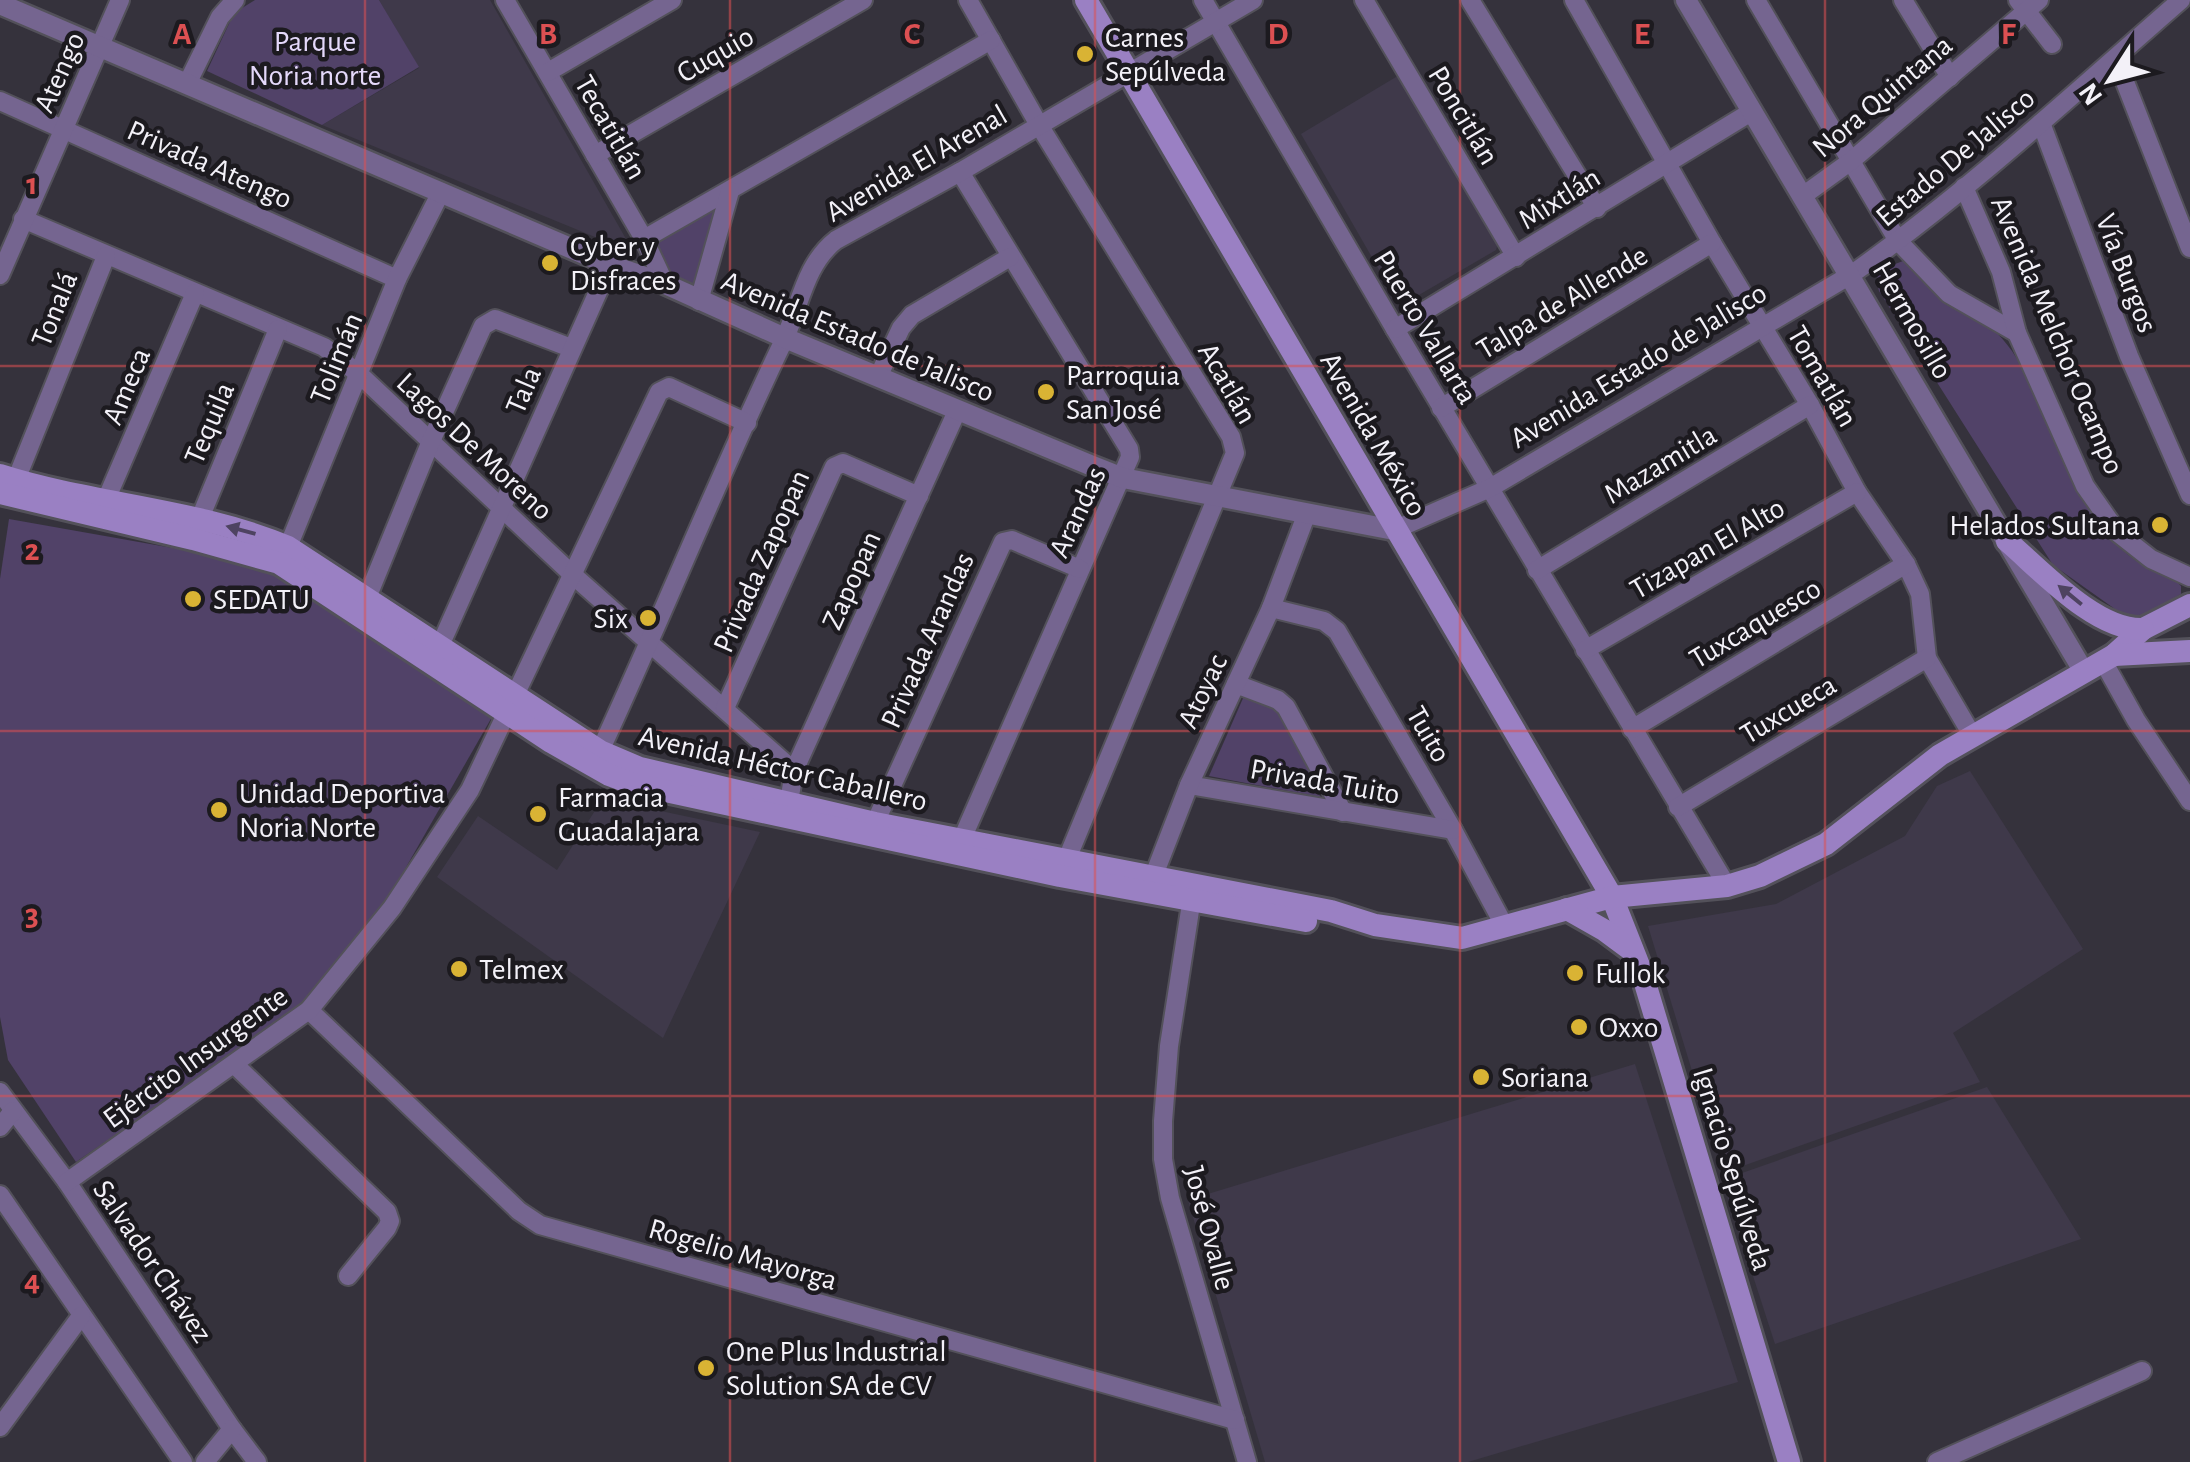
<svg xmlns="http://www.w3.org/2000/svg" width="2190" height="1462" font-family="'Alegreya Sans',sans-serif">
  <style>
    .built { fill: #3f394a }
    .green { fill: #514268 }
    .lines { fill: none; stroke-linecap: round; stroke-linejoin: round }
    .minor-casing { stroke: #53515a; stroke-width: 22 }
    .tertiary-casing { stroke: #53515a; stroke-width: 25 }
    .secondary-casing { stroke: #53515a; stroke-width: 28 }
    .minor { stroke: #756590; stroke-width: 18 }
    .tertiary { stroke: #756590; stroke-width: 20 }
    .secondary { stroke: #9a80c3; stroke-width: 22 }
    .oneway { fill: #4e4361 }
    .grid { fill: none; stroke: #dc5052; stroke-width: 2.5; stroke-opacity: 0.55 }
    .poi-dot { fill: #d9b334; stroke: #1c1a1f; stroke-width: 4 }
    .labels { text-anchor: middle; stroke-width: 9; stroke-linejoin: round; paint-order: stroke }
    .poi-label { font-size: 30px; fill: #f3f1f8; stroke: #1c1a1f; text-anchor: start }
    .park-label { font-size: 30px; fill: #e5d9fb; stroke: #1c1a1f }
    .street-label { font-size: 30px; fill: #f3f1f8; stroke: #1c1a1f }
    .grid-label { font-size: 32px; text-anchor: middle; font-weight: bold; fill: #dc5052; stroke: #1c1a1f; stroke-width: 9; stroke-linejoin: round; paint-order: stroke }
  </style>
  <rect width="100%" height="100%" fill="#35323c"/>
  <g class="built">
    <polygon points="379,0 490,0 634,253 322,125 419,68"/>
    <polygon points="1401,74 1498,243 1496,250 1400,306 1301,134"/>
    <polygon points="1970,771 2083,949 1953,1033 1980,1082 1723,1173 1648,926 1776,904 1905,836 1937,786"/>
    <polygon points="607,792 642,807 760,832 663,1038 437,877 478,816 557,870"/>
    <polygon points="1635,1064 1738,1382 1468,1462 1265,1462 1188,1200"/>
    <polygon points="1987,1087 2081,1239 1775,1344 1722,1180"/>
  </g>
  <g class="green">
    <polygon points="255,0 379,0 419,67 322,125 207,71 234,13"/>
    <polygon points="719,204 694,287 668,273 653,242"/>
    <path d="M 1903,261 L 1913,265 C 1945,291 1988,317 2012,351 C 2057,417 2066,511 2135,560 C 2147,569 2163,575 2176,581 L 2181,586 L 2181,594 L 2138,619 L 2129,619 L 2053,565 L 1879,291 L 1876,280 L 1882,269 Z"/>
    <polygon points="9,519 268,565 492,717 385,904 311,1000 76,1162 8,1060 0,1017 0,579"/>
    <polygon points="1244,696 1280,711 1316,779 1320,797 1209,776"/>
  </g>
  <g class="lines">
    <g class="minor-casing">
      <g id="minor">
        <polyline points="505,0 644,239 665,284"/>
        <polyline points="968,0 1039,125 1231,437 1235,453 1062,871"/>
        <polyline points="1203,0 1395,329 1727,886"/>
        <polyline points="1364,0 1516,257"/>
        <polyline points="1470,0 1597,208"/>
        <polyline points="1574,0 1712,243 1810,405 1857,492 1906,564 1920,594 1927,658 1972,735"/>
        <polyline points="1756,0 1898,241 1949,294 2017,333"/>
        <polyline points="1903,0 1950,77"/>
        <polyline points="2018,0 2052,44"/>
        <polyline points="548,72 672,0"/>
        <polyline points="188,82 220,17 235,0"/>
        <polyline points="2125,82 2190,248"/>
        <polyline points="0,101 397,279"/>
        <polyline points="2041,123 2129,356 2190,495"/>
        <polyline points="595,155 863,0"/>
        <polyline points="960,172 1129,449 1130,457 962,839"/>
        <polyline points="1964,187 2001,272 2017,333 2085,486 2118,533 2151,559 2190,577"/>
        <polyline points="1804,195 1851,161 2039,0"/>
        <polyline points="23,219 324,347 359,374 574,576 794,771"/>
        <polyline points="644,239 991,40"/>
        <polyline points="0,275 120,0"/>
        <polyline points="699,301 730,191"/>
        <polyline points="1395,329 1751,112"/>
        <polyline points="879,375 901,328 912,315 1010,257"/>
        <polyline points="1441,408 1712,243"/>
        <polyline points="12,490 106,256"/>
        <polyline points="106,500 195,293"/>
        <polyline points="196,528 278,329"/>
        <path d="M 1394,530 L 1490,488 L 1852,274 C 1968,192 2073,94 2181,0"/>
        <polyline points="288,547 397,279 441,192"/>
        <polyline points="1537,570 1810,405"/>
        <polyline points="358,607 367,598 431,441 483,326 495,319 571,348"/>
        <polyline points="1271,608 1324,621 1337,631 1453,830 1505,927"/>
        <polyline points="439,648 610,265"/>
        <polyline points="1585,650 1857,492"/>
        <polyline points="2103,661 2136,720 2190,801"/>
        <polyline points="1236,684 1278,700 1286,707 1343,812"/>
        <polyline points="725,708 834,467 843,463 919,496"/>
        <polyline points="1632,729 1906,564"/>
        <path d="M 600,751 C 663,615 719,475 784,340 C 800,306 805,264 836,240 L 960,172 L 1253,0"/>
        <polyline points="1189,785 1453,830"/>
        <polyline points="1678,807 1927,658"/>
        <polyline points="787,815 794,771 957,411"/>
        <polyline points="874,832 875,823 1003,542 1012,540 1080,569"/>
        <polyline points="1149,888 1189,785 1271,608 1307,513"/>
        <polyline points="1193,891 1169,1046 1163,1121 1163,1159 1170,1198 1247,1462"/>
        <polyline points="309,1010 519,1211 540,1225 1235,1420"/>
        <polyline points="235,1065 387,1212 390,1221 387,1228 348,1276"/>
        <polyline points="0,1092 67,1182 232,1429 257,1462"/>
        <polyline points="0,1127 13,1111"/>
        <polyline points="67,1182 309,1010 392,908 470,790 659,392 669,387 747,423"/>
        <polyline points="0,1195 183,1462"/>
        <polyline points="0,1427 81,1316"/>
        <polyline points="205,1462 232,1429"/>
        <polyline points="1937,1462 2142,1371"/>
      </g>
    </g>
    <g class="tertiary-casing">
      <g id="tertiary">
        <polyline points="1686,0 2084,672"/>
        <polyline points="0,4 610,265 665,284 785,338 1090,465 1123,478 1394,530"/>
      </g>
    </g>
    <g class="secondary-casing">
      <g id="secondary">
        <polyline points="1086,0 1612,897 1642,973 1789,1462"/>
        <path d="M 0,475 C 94,505 196,508 288,547 L 600,751 L 640,768 L 875,823 L 1331,911 L 1375,925 L 1462,938 L 1612,897 L 1727,886 L 1760,876 L 1826,844 L 1940,755 L 2114,655 L 2143,629 L 2190,605"/>
        <polyline points="0,493 193,539 279,563 551,742 609,775 633,784 1060,876 1306,921"/>
        <path d="M 2007,541 C 2041,570 2096,631 2143,629"/>
        <polyline points="2114,655 2190,651"/>
        <polyline points="1567,909 1604,930 1631,950"/>
      </g>
    </g>
    <use href="#minor" class="minor"/>
    <use href="#tertiary" class="tertiary"/>
    <use href="#secondary" class="secondary"/>
  </g>
  <defs><path id="oneway-solid" d="M-6-.8H1V-3.2L6.5 0L1 3.2V.8H-6Z" transform="scale(2.5)"/></defs>
  <g class="oneway">
    <use href="#oneway-solid" transform="translate(241 530) rotate(-165)"/>
    <use href="#oneway-solid" transform="translate(2070 595) rotate(-141)"/>
  </g>
  <path class="grid" d="M 365,0 L 365,1462M 730,0 L 730,1462M 1095,0 L 1095,1462M 1460,0 L 1460,1462M 1825,0 L 1825,1462M 0,366 L 2190,366M 0,731 L 2190,731M 0,1096 L 2190,1096"/>
  <g class="poi-dot">
    <circle cx="1085" cy="54" r="10"/>
    <circle cx="550" cy="263" r="10"/>
    <circle cx="1046" cy="392" r="10"/>
    <circle cx="2160" cy="525" r="10"/>
    <circle cx="193" cy="599" r="10"/>
    <circle cx="648" cy="618" r="10"/>
    <circle cx="219" cy="810" r="10"/>
    <circle cx="538" cy="814" r="10"/>
    <circle cx="459" cy="969" r="10"/>
    <circle cx="1575" cy="973" r="10"/>
    <circle cx="1579" cy="1027" r="10"/>
    <circle cx="1481" cy="1077" r="10"/>
    <circle cx="706" cy="1368" r="10"/>
  </g>
  <g class="labels">
    <g class="poi-label">
      <text x="1105" y="47">Carnes<tspan x="1105" dy="34">Sepúlveda</tspan></text>
      <text x="570" y="256">Cyber y<tspan x="570" dy="34">Disfraces</tspan></text>
      <text x="1066" y="385">Parroquia<tspan x="1066" dy="34">San José</tspan></text>
      <text x="2140" y="535" text-anchor="end">Helados Sultana</text>
      <text x="213" y="609">SEDATU</text>
      <text x="628" y="628" text-anchor="end">Six</text>
      <text x="239" y="803">Unidad Deportiva<tspan x="239" dy="34">Noria Norte</tspan></text>
      <text x="558" y="807">Farmacia<tspan x="558" dy="34">Guadalajara</tspan></text>
      <text x="479" y="979">Telmex</text>
      <text x="1595" y="983">Fullok</text>
      <text x="1599" y="1037">Oxxo</text>
      <text x="1501" y="1087">Soriana</text>
      <text x="726" y="1361">One Plus Industrial<tspan x="726" dy="34">Solution SA de CV</tspan></text>
    </g>
    <g class="park-label">
      <text x="315" y="51">Parque<tspan x="315" dy="34">Noria norte</tspan></text>
    </g>
    <g class="street-label">
      <text transform="translate(715 54) rotate(-30)" y="10">Cuquio</text>
      <text transform="translate(59 72) rotate(-66)" y="10">Atengo</text>
      <text transform="translate(1882 96) rotate(-40)" y="10">Nora Quintana</text>
      <text transform="translate(1464 115) rotate(59)" y="10">Poncitlán</text>
      <text transform="translate(611 127) rotate(60)" y="10">Tecatitlán</text>
      <text transform="translate(1955 157) rotate(-40)" y="10">Estado De Jalisco</text>
      <text transform="translate(916 163) rotate(-30)" y="10">Avenida El Arenal</text>
      <text transform="translate(210 164) rotate(24)" y="10">Privada Atengo</text>
      <text transform="translate(1559 198) rotate(-32)" y="10">Mixtlán</text>
      <text transform="translate(2127 273) rotate(69)" y="10">Vía Burgos</text>
      <text transform="translate(1562 302) rotate(-31)" y="10">Talpa de Allende</text>
      <text transform="translate(54 309) rotate(-68)" y="10">Tonalá</text>
      <text transform="translate(1913 320) rotate(60)" y="10">Hermosillo</text>
      <text transform="translate(1426 327) rotate(59)" y="10">Puerto Vallarta</text>
      <text transform="translate(2058 335) rotate(67)" y="10">Avenida Melchor Ocampo</text>
      <text transform="translate(858 336) rotate(23)" y="10">Avenida Estado de Jalisco</text>
      <text transform="translate(336 358) rotate(-68)" y="10">Tolimán</text>
      <text transform="translate(1638 365) rotate(-31)" y="10">Avenida Estado de Jalisco</text>
      <text transform="translate(1823 376) rotate(60)" y="10">Tomatlán</text>
      <text transform="translate(1228 383) rotate(60)" y="10">Acatlán</text>
      <text transform="translate(126 386) rotate(-67)" y="10">Ameca</text>
      <text transform="translate(523 390) rotate(-67)" y="10">Tala</text>
      <text transform="translate(209 423) rotate(-67)" y="10">Tequila</text>
      <text transform="translate(1374 434) rotate(60)" y="10">Avenida México</text>
      <text transform="translate(475 446) rotate(43)" y="10">Lagos De Moreno</text>
      <text transform="translate(1660 464) rotate(-31)" y="10">Mazamitla</text>
      <text transform="translate(1077 512) rotate(-65)" y="10">Arandas</text>
      <text transform="translate(1707 548) rotate(-30)" y="10">Tizapan El Alto</text>
      <text transform="translate(761 561) rotate(-66)" y="10">Privada Zapopan</text>
      <text transform="translate(851 580) rotate(-66)" y="10">Zapopan</text>
      <text transform="translate(1755 623) rotate(-31)" y="10">Tuxcaquesco</text>
      <text transform="translate(927 640) rotate(-66)" y="10">Privada Arandas</text>
      <text transform="translate(1202 691) rotate(-65)" y="10">Atoyac</text>
      <text transform="translate(1788 709) rotate(-31)" y="10">Tuxcueca</text>
      <text transform="translate(1429 734) rotate(60)" y="10">Tuito</text>
      <text transform="translate(783 768) rotate(13)" y="10">Avenida Héctor Caballero</text>
      <text transform="translate(1325 781) rotate(10)" y="10">Privada Tuito</text>
      <text transform="translate(195 1057) rotate(-36)" y="10">Ejército Insurgente</text>
      <text transform="translate(1733 1169) rotate(73)" y="10">Ignacio Sepúlveda</text>
      <text transform="translate(1210 1228) rotate(75)" y="10">José Ovalle</text>
      <text transform="translate(743 1254) rotate(16)" y="10">Rogelio Mayorga</text>
      <text transform="translate(153 1261) rotate(56)" y="10">Salvador Chávez</text>
    </g>
  </g>
  <g class="grid-label">
    <text x="182" y="44">A</text>
    <text x="548" y="44">B</text>
    <text x="912" y="44">C</text>
    <text x="1278" y="44">D</text>
    <text x="1642" y="44">E</text>
    <text x="2008" y="44">F</text>
    <text x="32" y="194">1</text>
    <text x="32" y="560">2</text>
    <text x="32" y="925">3</text>
    <text x="32" y="1291">4</text>
  </g>
  <g transform="translate(2110 80) rotate(234)" stroke="#1c1a1f" stroke-width="8" paint-order="stroke">
  <path d="M0-8L18 38L0 25L-18 38Z" fill="#f3f1f8"/>
  <text y="-15" font-size="28" font-weight="bold" text-anchor="middle" fill="#f3f1f8">N</text>
  </g>
</svg>
